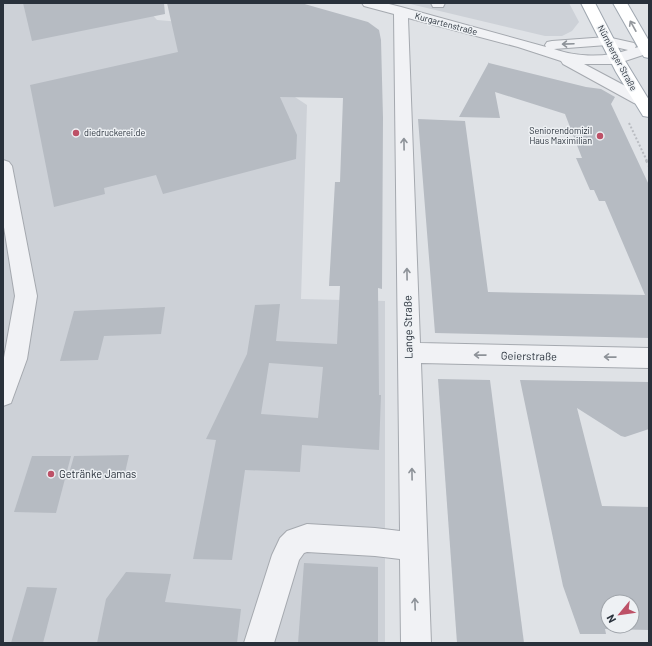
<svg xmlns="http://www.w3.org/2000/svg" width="652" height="646" font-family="Barlow,sans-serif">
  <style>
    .built { fill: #cdd1d7 }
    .building { fill: #b6bbc2; fill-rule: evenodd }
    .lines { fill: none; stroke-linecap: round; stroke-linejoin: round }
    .minor-casing { stroke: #a5a9af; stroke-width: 2 }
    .major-casing { stroke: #9fa7b0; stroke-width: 2 }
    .path-far1 { stroke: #b9bcc1; stroke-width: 2; stroke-dasharray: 2 2; stroke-linecap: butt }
    .path { stroke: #b9bcc1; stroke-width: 2.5; stroke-dasharray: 3 3; stroke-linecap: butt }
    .minor { fill: #f1f2f5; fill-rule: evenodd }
    .major { fill: #fff; fill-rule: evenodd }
    .oneway { stroke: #94989d }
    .oneway2 { stroke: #8d9298 }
    .poi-dot { fill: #bd5167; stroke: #eef1f4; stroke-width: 1.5 }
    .labels { text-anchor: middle; stroke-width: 3; stroke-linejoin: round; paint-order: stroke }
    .far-street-label { font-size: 9px; fill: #29313b; stroke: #eef1f4 }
    .far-poi-label { font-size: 9px; fill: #29313b; stroke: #eef1f4; text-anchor: end }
    .street-label { font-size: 11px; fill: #29313b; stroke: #eef1f4 }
    .poi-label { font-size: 11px; fill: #29313b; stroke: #eef1f4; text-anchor: start }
  </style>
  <rect width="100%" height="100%" fill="#dfe2e6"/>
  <g class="built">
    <polygon points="3,3 142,3 157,20 181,22 307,105 301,299 385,301 385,643 3,643"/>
    <polygon points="406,3 569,3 579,22 572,31 562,36 545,36"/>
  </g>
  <g class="building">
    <polygon points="23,3 164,3 165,14 32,41"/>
    <path d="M 167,3 L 301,3 L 368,22 L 379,30 L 381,40 L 383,118 L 382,289 L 378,288 L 379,395 L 381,395 L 379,450 L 302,445 L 300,472 L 245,470 L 232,560 L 193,559 L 216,440 L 206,439 L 247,354 L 255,305 L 280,304 L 276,341 L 337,344 L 340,286 L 329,286 L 335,182 L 340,182 L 343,98 L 280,97 L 297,135 L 296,159 L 163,194 L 156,175 L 104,188 L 105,194 L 54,207 L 30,85 L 178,52 ZM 269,363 L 323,367 L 318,418 L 261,414 Z"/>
    <polygon points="489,62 489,63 586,87 601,89 615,97 611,104 649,185 649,338 435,333 418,119 465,121 488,292 645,295 605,201 599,201 594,190 590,190 576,158 582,158 565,114 495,92 500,118 459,117"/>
    <polygon points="165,307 161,334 104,336 98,360 60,361 74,311"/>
    <polygon points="438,379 490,380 524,643 457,643"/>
    <path d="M 520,380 L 649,382 L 649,429 L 625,437 L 621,436 L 577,408 L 602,506 L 649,507 L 649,630 L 605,629 L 606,634 L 580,634 L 563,586 ZM 608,602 L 632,602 L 632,626 L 608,626 Z"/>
    <polygon points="129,455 124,477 68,477 74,456"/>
    <polygon points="32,456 71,456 56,513 14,512"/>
    <polygon points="304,563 378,567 378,643 298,643"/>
    <polygon points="126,572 171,574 165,602 241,609 237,643 97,643 106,599"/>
    <polygon points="27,587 57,588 43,643 11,643"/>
  </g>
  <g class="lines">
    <g class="minor-casing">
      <g id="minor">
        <path d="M 362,3 L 385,3 L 401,7 L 546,47 L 545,45 L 547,42 L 552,41 L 607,37 L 634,43 L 636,46 L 635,48 L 646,45 L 649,45 L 649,53 L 616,64 L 584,64 L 646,97 L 648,100 L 646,103 L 640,105 L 634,103 L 563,64 L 561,61 L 518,47 L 408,18 L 420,343 L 649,348 L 649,368 L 421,363 L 431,643 L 401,643 L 400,559 L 375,556 L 307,552 L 304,553 L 299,560 L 274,643 L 244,643 L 272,555 L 280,538 L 287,531 L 307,524 L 375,528 L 400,531 L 394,14 L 364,6 ZM 607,45 L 628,50 C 605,58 576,57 554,49 Z"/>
        <polygon points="431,3 445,3 443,7 433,7"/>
        <polygon points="3,160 9,162 12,166 37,296 27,359 11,403 3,406 3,363 15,296 3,221"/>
      </g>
    </g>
    <g class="major-casing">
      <g id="major">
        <polygon points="581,3 595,3 624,59 649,100 649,117 643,116 616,72"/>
        <polygon points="613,3 627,3 649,41 649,58 644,57 642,54"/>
      </g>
    </g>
    <polyline class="path-far1" points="629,123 647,161"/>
    <polyline class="path" points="646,160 649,166"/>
    <use href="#minor" class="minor"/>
    <use href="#major" class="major"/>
  </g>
  <defs><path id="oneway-shaft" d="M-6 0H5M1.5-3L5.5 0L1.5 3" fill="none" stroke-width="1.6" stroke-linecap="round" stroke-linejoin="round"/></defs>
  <use class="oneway" href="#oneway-shaft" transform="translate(633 26) rotate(-119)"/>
  <g class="oneway2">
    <use href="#oneway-shaft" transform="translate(568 44) rotate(178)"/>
    <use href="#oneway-shaft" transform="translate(404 144) rotate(-91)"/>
    <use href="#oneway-shaft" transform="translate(407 274) rotate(-91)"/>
    <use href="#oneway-shaft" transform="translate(480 355) rotate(-179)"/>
    <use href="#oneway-shaft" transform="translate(610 357) rotate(-179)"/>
    <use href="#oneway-shaft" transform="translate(412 474) rotate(-91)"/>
    <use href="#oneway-shaft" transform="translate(415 604) rotate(-92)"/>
  </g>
  <g class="poi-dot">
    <circle cx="76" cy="133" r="4"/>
    <circle cx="600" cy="136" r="4"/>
    <circle cx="51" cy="474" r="4"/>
  </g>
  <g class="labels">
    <g class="far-street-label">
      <text transform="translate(446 24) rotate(15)" y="3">Kurgartenstraße</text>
      <text transform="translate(617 58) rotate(62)" y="3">Nürnberger Straße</text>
    </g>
    <g class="far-poi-label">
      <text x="592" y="134">Seniorendomizil<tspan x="592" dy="10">Haus Maximilian</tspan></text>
      <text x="84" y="136" text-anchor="start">diedruckerei.de</text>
    </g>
    <g class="street-label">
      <text transform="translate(408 327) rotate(-91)" y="4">Lange Straße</text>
      <text transform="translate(529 356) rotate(1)" y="4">Geierstraße</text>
    </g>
    <g class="poi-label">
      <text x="59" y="478">Getränke Jamas</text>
    </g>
  </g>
  <rect width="652" height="646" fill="none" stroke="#29313b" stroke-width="8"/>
  <g transform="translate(620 614) rotate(241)"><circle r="19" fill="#eef1f4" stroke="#9fa4aa"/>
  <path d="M0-3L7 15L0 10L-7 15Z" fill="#bd5167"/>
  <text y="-6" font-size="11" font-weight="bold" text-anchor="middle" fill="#29313b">N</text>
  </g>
</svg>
